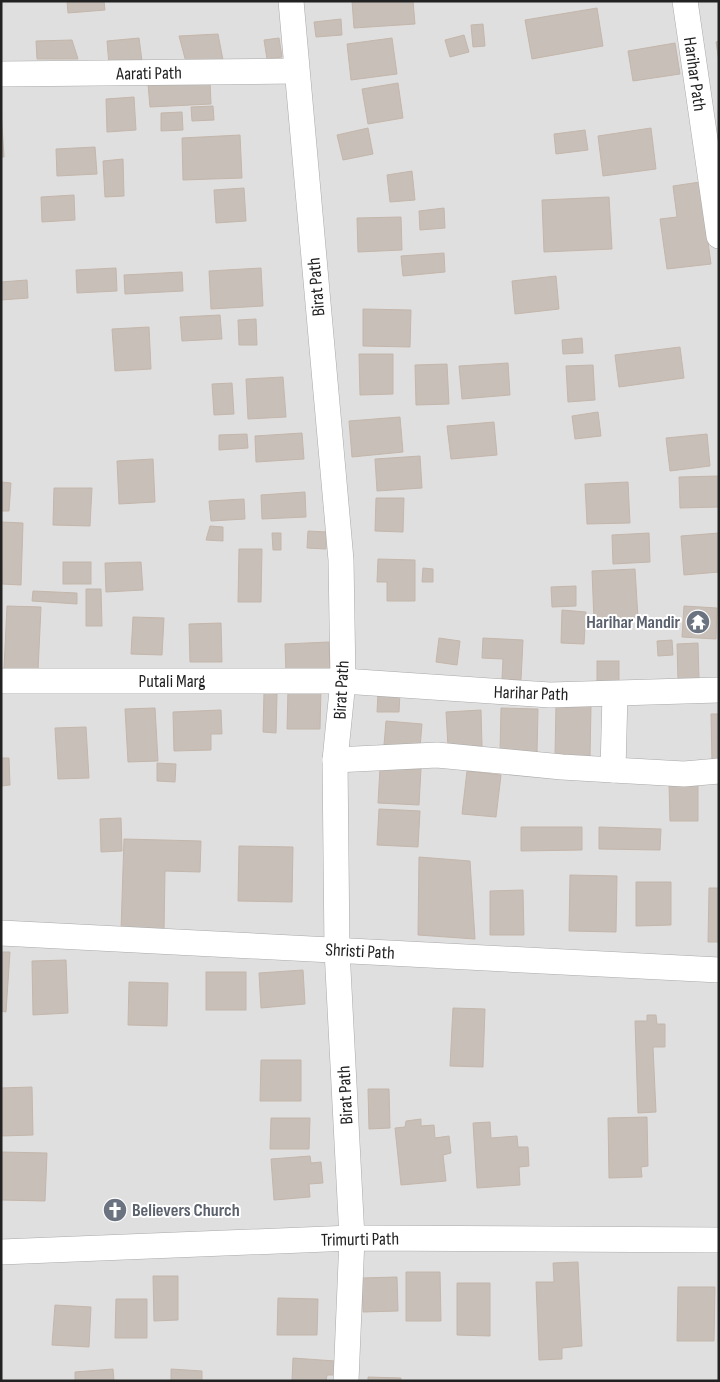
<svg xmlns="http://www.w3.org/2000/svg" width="720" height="1382" font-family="'Sofia Sans Condensed',sans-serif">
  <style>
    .residential { fill: #e0dfdf }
    .building { fill: #c7bfb8; stroke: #c4b6ab }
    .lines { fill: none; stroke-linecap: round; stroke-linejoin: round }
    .minor-casing { stroke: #a9a9a9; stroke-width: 26 }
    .minor { stroke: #fff; stroke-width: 25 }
    .labels { text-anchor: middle; stroke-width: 4; stroke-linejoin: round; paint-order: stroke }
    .street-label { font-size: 18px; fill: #222; stroke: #fff }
    .worship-label { font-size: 18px; font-weight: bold; fill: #5b616d; stroke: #fff; text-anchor: end }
  </style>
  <rect width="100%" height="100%" fill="#f2efe9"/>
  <rect class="residential" x="1" y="1" width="718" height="1380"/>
  <g class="building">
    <polygon points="67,1 104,1 105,10 68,13"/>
    <polygon points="352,1 413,1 415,24 354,28"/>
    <polygon points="597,8 603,46 532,59 525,20"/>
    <polygon points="341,19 342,35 316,37 314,22"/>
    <polygon points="483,24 485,46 473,47 471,25"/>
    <polygon points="218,34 223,60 186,62 179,36"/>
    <polygon points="464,35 469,52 450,57 445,40"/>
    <polygon points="139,38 142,61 109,65 107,41"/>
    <polygon points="279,38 282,57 267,59 264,40"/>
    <polygon points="392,38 397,74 351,80 347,44"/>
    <polygon points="72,40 78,59 37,59 36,41"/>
    <polygon points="719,41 719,61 716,42"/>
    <polygon points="675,43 680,74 633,81 628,51"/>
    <polygon points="210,81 211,104 150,107 148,84"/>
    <polygon points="398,83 403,118 368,124 362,89"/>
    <polygon points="134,97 136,130 107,132 106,99"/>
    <polygon points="213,106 214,120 192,121 191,107"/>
    <polygon points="1,110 4,157 1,157"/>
    <polygon points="182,112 183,130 161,131 161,113"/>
    <polygon points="368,128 373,154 343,160 337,135"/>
    <polygon points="651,128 656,169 603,176 598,136"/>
    <polygon points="585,130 588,150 556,154 554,134"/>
    <polygon points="240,135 242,178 183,180 182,138"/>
    <polygon points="95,147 97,174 57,176 56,149"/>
    <polygon points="123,159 124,196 105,197 103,161"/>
    <polygon points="412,171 415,200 390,202 387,175"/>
    <polygon points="700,182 711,264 667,269 660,219 677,217 673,186"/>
    <polygon points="244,188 246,221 216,223 214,190"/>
    <polygon points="74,195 75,220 42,222 41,197"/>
    <polygon points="609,197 612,249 544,252 542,200"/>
    <polygon points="444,208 445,228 420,230 419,211"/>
    <polygon points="401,217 402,250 358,252 357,218"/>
    <polygon points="444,253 445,272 403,276 401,256"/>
    <polygon points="116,268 117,291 77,293 76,270"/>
    <polygon points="261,268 263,306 211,309 209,271"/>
    <polygon points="182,272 183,291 125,294 124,275"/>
    <polygon points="556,276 559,309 515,314 512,281"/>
    <polygon points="27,280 28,298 1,300 1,282"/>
    <polygon points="363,309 411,310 410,347 363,346"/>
    <polygon points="220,315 222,339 182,341 180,317"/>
    <polygon points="256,319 257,345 239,345 238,320"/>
    <polygon points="149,327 151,369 115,371 112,329"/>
    <polygon points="582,338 583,353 563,354 562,340"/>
    <polygon points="680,347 684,378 619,387 615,355"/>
    <polygon points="359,354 393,354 393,394 360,395"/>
    <polygon points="508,363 510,395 462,399 459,366"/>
    <polygon points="447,364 449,404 416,405 415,365"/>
    <polygon points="593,365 595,400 568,402 566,366"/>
    <polygon points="283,377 286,417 248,419 246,379"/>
    <polygon points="232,383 234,414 214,415 212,384"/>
    <polygon points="598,412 601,436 575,439 572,416"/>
    <polygon points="400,417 403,452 352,457 349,421"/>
    <polygon points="494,422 497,455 451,459 447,426"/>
    <polygon points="302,433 304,459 256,462 255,436"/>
    <polygon points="247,434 248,448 219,450 219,435"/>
    <polygon points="707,434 710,466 670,471 666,438"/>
    <polygon points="420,456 422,488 377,491 375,459"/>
    <polygon points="153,459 155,502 119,504 117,461"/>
    <polygon points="719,476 719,507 680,508 679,477"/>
    <polygon points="1,482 11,483 9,511 1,511"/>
    <polygon points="628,482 630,523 587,524 585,484"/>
    <polygon points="54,488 92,488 90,526 53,525"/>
    <polygon points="305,492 306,517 262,519 261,495"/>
    <polygon points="376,498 404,498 403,532 375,531"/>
    <polygon points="244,499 245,519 211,521 209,501"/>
    <polygon points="1,522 23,523 21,585 2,584"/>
    <polygon points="210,526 223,527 223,541 206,540"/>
    <polygon points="308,531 326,532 326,549 307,548"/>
    <polygon points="272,533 281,533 281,550 273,550"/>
    <polygon points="649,533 650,562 613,564 612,535"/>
    <polygon points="719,533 719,572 684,575 681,536"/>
    <polygon points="239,549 262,549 261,602 238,602"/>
    <polygon points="378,559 415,560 415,601 387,601 387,582 377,582"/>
    <rect x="63" y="562" width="28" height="22"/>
    <polygon points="141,562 143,590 106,592 105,563"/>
    <polygon points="423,568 433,569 433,582 422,582"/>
    <polygon points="635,569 638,618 594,621 592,571"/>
    <polygon points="576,586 576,606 552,607 551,587"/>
    <polygon points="86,589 101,589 102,626 86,626"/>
    <polygon points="33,591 77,593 77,604 32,601"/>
    <polygon points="7,606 41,607 38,671 4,669"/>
    <polygon points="684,606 717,608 716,639 682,637"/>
    <polygon points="562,610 586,612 584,644 561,643"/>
    <polygon points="133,617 164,618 162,655 131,654"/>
    <polygon points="221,623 222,662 190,662 189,624"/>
    <polygon points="439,638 460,641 457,665 436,662"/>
    <polygon points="483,638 523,640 521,680 502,679 503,659 482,658"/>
    <polygon points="672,640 673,655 658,656 657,641"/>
    <polygon points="329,642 330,672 286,674 285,644"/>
    <polygon points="698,643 699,679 678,680 677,644"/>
    <rect x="597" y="661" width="22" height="22"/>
    <polygon points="288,689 321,689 320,729 287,729"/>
    <polygon points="264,693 277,694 276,733 263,732"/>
    <polygon points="378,693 400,693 399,712 377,712"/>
    <polygon points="556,705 591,706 590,757 555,756"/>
    <polygon points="155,708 158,761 128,762 125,709"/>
    <polygon points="501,708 538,709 537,753 500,752"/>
    <polygon points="221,710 222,734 211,734 211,750 174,751 173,712"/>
    <polygon points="481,710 482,746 448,747 446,712"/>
    <polygon points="711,714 719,714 719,763 712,763"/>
    <polygon points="386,721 422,724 420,748 384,745"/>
    <polygon points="86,727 89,778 58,779 55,728"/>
    <polygon points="1,758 9,758 10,785 1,786"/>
    <polygon points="157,763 176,764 175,782 157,781"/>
    <polygon points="380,768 421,769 419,805 378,803"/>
    <polygon points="467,771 501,775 496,817 462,814"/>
    <polygon points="698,783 698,821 670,821 669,784"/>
    <polygon points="379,809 420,811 418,847 377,845"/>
    <polygon points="121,818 122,851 101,852 100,819"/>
    <polygon points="521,827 582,827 582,850 521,851"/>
    <polygon points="599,827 661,829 660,850 599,849"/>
    <polygon points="124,839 201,841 200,872 165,871 164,931 121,930"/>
    <polygon points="239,846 293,847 292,902 238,901"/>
    <polygon points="419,857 470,861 475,939 418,935"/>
    <polygon points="570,875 617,876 616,932 569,931"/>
    <polygon points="636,882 671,882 671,925 636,926"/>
    <polygon points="709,888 719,888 719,942 708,942"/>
    <polygon points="523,890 524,935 490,935 490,891"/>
    <polygon points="1,952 10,952 6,1012 1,1011"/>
    <polygon points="66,960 68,1013 33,1015 32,961"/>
    <polygon points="303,970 305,1004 261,1008 259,973"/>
    <rect x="206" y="972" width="40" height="38"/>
    <polygon points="129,982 168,983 167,1026 128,1025"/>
    <polygon points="453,1008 485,1009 483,1067 450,1066"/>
    <polygon points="647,1015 656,1015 657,1024 665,1024 665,1047 653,1047 656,1112 638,1113 635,1021 647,1021"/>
    <polygon points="261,1060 301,1060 301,1101 260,1101"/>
    <polygon points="32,1087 33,1135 1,1136 1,1088"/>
    <polygon points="368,1089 389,1089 390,1128 369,1129"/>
    <polygon points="647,1117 648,1166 641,1167 642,1177 609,1178 608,1118"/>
    <polygon points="271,1118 310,1118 309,1149 270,1149"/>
    <polygon points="421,1119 421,1126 434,1125 435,1138 449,1136 451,1153 443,1155 446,1181 401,1185 395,1128 405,1127 406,1121"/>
    <polygon points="490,1122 491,1138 517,1136 518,1147 528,1147 529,1166 519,1167 520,1185 477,1188 473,1123"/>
    <polygon points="1,1152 47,1153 45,1201 1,1200"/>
    <polygon points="310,1156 311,1163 321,1162 323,1183 309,1184 310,1197 274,1200 271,1159"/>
    <polygon points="578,1262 582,1346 562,1348 562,1359 539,1360 536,1282 554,1282 553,1263"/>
    <polygon points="406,1272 440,1272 441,1321 406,1321"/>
    <polygon points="153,1276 178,1276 178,1320 154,1321"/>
    <polygon points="397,1277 398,1311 363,1312 362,1278"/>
    <polygon points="457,1283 490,1283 490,1336 457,1335"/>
    <polygon points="678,1287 715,1287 714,1341 677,1341"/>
    <polygon points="278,1298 318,1299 317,1335 277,1335"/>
    <polygon points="116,1299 147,1299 147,1338 115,1338"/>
    <polygon points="55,1305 91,1307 89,1347 52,1345"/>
    <polygon points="293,1358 335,1361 334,1375 327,1375 326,1381 292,1381"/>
    <polygon points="113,1369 114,1381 75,1381 75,1372"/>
    <polygon points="171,1369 202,1371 202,1381 171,1381"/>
    <polygon points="368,1377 401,1378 401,1381 368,1381"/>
  </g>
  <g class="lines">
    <g class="minor-casing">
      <g id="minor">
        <polyline points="291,1 341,560 343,681 335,760 337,950 352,1238 346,1381"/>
        <polyline points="685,1 719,236"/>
        <polyline points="1,74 296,71"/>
        <polyline points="1,681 343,681 550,695 719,690"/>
        <polyline points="335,760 437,755 562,767 613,770 684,774 719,771"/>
        <polyline points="613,770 615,694"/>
        <polyline points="1,933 719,970"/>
        <polyline points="1,1252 352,1238 719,1240"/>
      </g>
    </g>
    <use href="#minor" class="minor"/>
  </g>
  <defs>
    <g id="temple-disc" transform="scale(1.25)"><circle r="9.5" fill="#6b7280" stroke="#fff"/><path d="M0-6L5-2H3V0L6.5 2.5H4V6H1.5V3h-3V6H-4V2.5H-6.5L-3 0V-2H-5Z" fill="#fff"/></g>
    <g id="church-disc" transform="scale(1.25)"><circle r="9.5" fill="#6b7280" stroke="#fff"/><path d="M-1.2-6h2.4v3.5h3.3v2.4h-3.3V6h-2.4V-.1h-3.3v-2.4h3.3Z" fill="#fff"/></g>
  </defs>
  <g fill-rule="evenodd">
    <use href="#temple-disc" x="698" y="622"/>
    <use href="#church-disc" x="115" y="1210"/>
  </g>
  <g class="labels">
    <g class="street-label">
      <text transform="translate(149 73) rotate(-1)" y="6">Aarati Path</text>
      <text transform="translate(695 74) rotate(82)" y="6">Harihar Path</text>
      <text transform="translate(316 287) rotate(-95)" y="6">Birat Path</text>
      <text x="172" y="687">Putali Marg</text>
      <text transform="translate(341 690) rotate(-87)" y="6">Birat Path</text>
      <text transform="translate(531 693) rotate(2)" y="6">Harihar Path</text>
      <text transform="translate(360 951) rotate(3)" y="6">Shristi Path</text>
      <text transform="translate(345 1095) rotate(-93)" y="6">Birat Path</text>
      <text transform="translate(360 1239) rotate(-1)" y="6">Trimurti Path</text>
    </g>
    <g class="worship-label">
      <text x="680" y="628">Harihar Mandir</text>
      <text x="132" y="1216" text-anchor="start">Believers Church</text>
    </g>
  </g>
  <rect width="720" height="1382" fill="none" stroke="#222222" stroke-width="5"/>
</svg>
